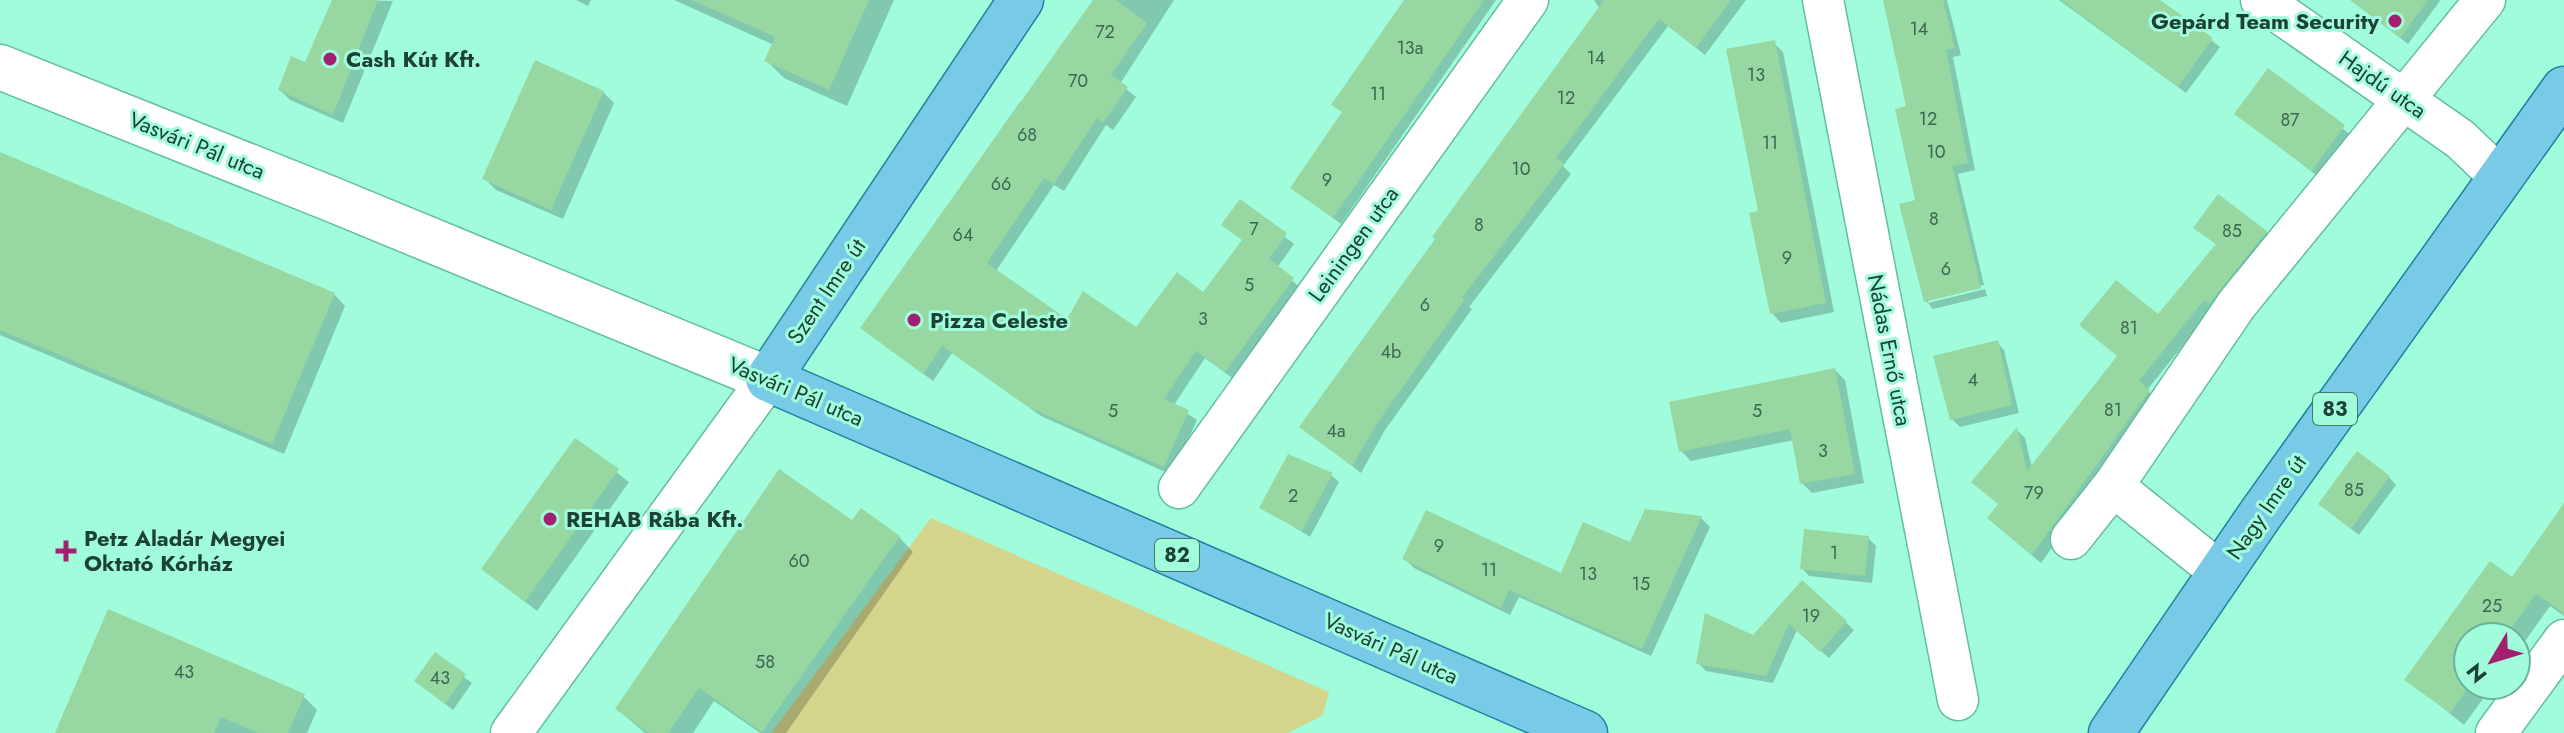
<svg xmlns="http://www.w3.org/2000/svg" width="2564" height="733" font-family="Jost,sans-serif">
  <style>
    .green { fill: #d3d58d }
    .shadow { fill: #0003 }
    .building { fill: #96d7a2 }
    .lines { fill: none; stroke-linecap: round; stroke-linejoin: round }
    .minor-casing { stroke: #63bd9f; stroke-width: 43 }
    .tertiary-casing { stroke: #63bd9f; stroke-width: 47 }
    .primary-casing { stroke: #1d839f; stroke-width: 47 }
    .minor { stroke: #fff; stroke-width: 40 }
    .tertiary { stroke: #fff; stroke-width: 44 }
    .primary { stroke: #78cae7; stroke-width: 44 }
    .poi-dot { fill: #a3206f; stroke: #a1fcdb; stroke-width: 3 }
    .labels { text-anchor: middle; stroke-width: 6; stroke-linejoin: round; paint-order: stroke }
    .number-label { font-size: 18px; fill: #3a6751 }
    .shield { fill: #a1fcdb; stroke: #447a68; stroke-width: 2 }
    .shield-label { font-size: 20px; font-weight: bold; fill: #1c4236 }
    .poi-label { font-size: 22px; font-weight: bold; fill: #1c4236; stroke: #a1fcdb; text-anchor: start }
    .street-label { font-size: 22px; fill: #1c4236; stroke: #a1fcdb }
  </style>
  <rect width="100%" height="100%" fill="#a1fcdb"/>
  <polygon class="green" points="931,518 1329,692 1323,715 1288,733 771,733"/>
  <g class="shadow">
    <polygon points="333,0 393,1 343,123 290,100 280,90 306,65"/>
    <polygon points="576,0 591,0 588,6"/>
    <polygon points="674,0 894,0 847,106 784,78 767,61 774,45"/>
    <polygon points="1097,0 1174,0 1120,84 1136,97 1113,130 1106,125 1064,191 1054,185 996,271 1067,322 1137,330 1204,294 1244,241 1224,225 1240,202 1294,244 1277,268 1301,288 1235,380 1205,358 1174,405 1197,420 1172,475 1041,416 952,353 933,381 862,328 1020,102 1023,105"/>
    <polygon points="1407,0 1496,0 1341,224 1292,187 1344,114 1334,105"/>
    <polygon points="1746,0 1705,55 1668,26 1563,166 1571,174 1469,307 1472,309 1385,430 1361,473 1302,427 1600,9 1594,0"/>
    <polygon points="1884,0 1947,0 1961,55 1953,57 1975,170 1958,174 1984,285 1928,299 1928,303 1985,289 1987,296 1933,309 1926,301 1909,108"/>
    <polygon points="2059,0 2160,0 2220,47 2186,93"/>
    <polygon points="2360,0 2439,0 2440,1 2408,44 2365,11"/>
    <polygon points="1774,43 1783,52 1834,312 1781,323 1772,313 1760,212"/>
    <polygon points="2268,71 2355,138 2324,181 2237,114"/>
    <polygon points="603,92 614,103 563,219 496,190 485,179"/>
    <polygon points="0,154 334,294 345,306 284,454 0,335"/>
    <polygon points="2195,228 2266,232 2275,241 2214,307 2147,390 2158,401 2041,563 1998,527 2017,430 2025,438 2032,468 2217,245"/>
    <polygon points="1997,342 2004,350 2019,413 1960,427 1952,419"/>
    <polygon points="1835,370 1845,380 1864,483 1812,493 1802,483 1794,440 1691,461 1681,451"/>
    <polygon points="575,440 629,482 537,611 483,569"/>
    <polygon points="1331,475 1339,482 1310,537 1262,507"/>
    <polygon points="2389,477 2396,485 2359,535 2320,504"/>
    <polygon points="2564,506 2564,616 2550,606 2516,654 2516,637 2468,637 2468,685 2493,685 2464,725 2407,679 2513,580"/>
    <polygon points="1701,518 1710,527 1651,656 1519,597 1510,615 1414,568 1405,559 1562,576"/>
    <polygon points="853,523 899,537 913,552 786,733 760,733 714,701 693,733 645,733 617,709"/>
    <polygon points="1868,538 1876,546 1872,583 1809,576 1802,568"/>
    <polygon points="1802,583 1854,630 1829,658 1797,630 1773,683 1706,671 1698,663 1754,637"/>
    <polygon points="435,655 472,683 453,710 416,681"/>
    <polygon points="303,696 317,710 307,733 57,733"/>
  </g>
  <g class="building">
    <polygon points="332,0 378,0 333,115 278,90 291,56 305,62"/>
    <polygon points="692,0 869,0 829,90 764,61 775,37"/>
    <polygon points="1093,0 1116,0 1147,23 1111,75 1128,87 1103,123 1097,118 1054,184 1044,178 987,263 1067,319 1083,291 1136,327 1177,272 1203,292 1242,240 1221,225 1240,199 1287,233 1269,259 1294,278 1225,372 1196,351 1164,399 1189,410 1164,467 1030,408 942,346 923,374 860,328"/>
    <polygon points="1404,0 1484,0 1333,218 1290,188 1342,112 1331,105"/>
    <polygon points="1604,0 1731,0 1696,48 1659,19 1556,158 1564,164 1462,298 1465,299 1378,422 1352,466 1299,427 1435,239 1432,237"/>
    <polygon points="1883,0 1943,0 1955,48 1946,50 1968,163 1952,166 1981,288 1924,302 1899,204 1915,200 1895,109 1906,106"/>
    <polygon points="2061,0 2160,0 2213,38 2178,87"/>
    <polygon points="2350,0 2428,0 2400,38"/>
    <polygon points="1775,40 1826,303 1770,314 1749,213 1758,211 1726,49"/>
    <polygon points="535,60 604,91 551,210 482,179"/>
    <polygon points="2268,68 2345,125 2312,171 2234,114"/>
    <polygon points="0,152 335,293 272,444 0,330"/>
    <polygon points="2218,194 2267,231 2209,304 2204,300 2139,381 2150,390 2032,555 1987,518 1998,504 1971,482 2017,427 2027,471 2117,356 2079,325 2116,280 2158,314 2216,244 2193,228"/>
    <polygon points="1998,340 2012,405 1950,420 1933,356"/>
    <polygon points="1835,368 1855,474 1800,484 1790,429 1679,452 1669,402"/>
    <polygon points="575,438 619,469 525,602 481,569"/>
    <polygon points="2357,451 2390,476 2351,529 2318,504"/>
    <polygon points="1288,454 1333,473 1302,531 1259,508"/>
    <polygon points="779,469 852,520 861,508 900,536 762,732 699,688 668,733 649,733 615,709"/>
    <polygon points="2564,503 2564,613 2536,594 2505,637 2468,637 2470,685 2450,713 2404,680 2490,561 2512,577"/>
    <polygon points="1645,509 1702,516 1642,649 1509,590 1501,608 1402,559 1426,510 1561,573 1583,522 1630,542"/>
    <polygon points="1804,529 1869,536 1865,576 1800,569"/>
    <polygon points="1802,580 1847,621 1820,652 1789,624 1766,676 1696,664 1705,613 1753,635"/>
    <polygon points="108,609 305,694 288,733 259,733 221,717 214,733 55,733"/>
    <polygon points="435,652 466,674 445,704 414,681"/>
  </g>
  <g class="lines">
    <g class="minor-casing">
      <g id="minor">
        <polyline points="1823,0 1958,700"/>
        <polyline points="2261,0 2460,139 2499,176"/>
        <polyline points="2113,486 2221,573"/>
        <polyline points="1179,488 1528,0"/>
        <polyline points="2071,539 2113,486 2237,304 2485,0"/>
        <polyline points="511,733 768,379"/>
        <polyline points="2496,733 2564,640"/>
      </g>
    </g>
    <g class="tertiary-casing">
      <polyline id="tertiary" points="0,67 331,199 768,379"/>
    </g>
    <g class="primary-casing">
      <g id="primary">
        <polyline points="1021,0 768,379 1585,733"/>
        <polyline points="2111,733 2260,515 2564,89"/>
      </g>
    </g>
    <use href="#minor" class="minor"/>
    <use href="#tertiary" class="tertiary"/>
    <use href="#primary" class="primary"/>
  </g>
  <g class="poi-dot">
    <circle cx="2395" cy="21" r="8"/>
    <circle cx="330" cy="59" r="8"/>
    <circle cx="914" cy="320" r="8"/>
    <circle cx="550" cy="519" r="8"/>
    <path d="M62 539h8v8h8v8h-8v8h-8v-8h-8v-8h8z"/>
  </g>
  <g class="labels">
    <g class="number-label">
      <text x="1919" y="35">14</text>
      <text x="1105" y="38">72</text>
      <text x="1410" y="54">13a</text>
      <text x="1596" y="64">14</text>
      <text x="1756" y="81">13</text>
      <text x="1078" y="87">70</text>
      <text x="1378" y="100">11</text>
      <text x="1566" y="104">12</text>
      <text x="1928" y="125">12</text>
      <text x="2290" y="126">87</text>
      <text x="1027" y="141">68</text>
      <text x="1770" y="149">11</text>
      <text x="1936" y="158">10</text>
      <text x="1521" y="175">10</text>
      <text x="1327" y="186">9</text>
      <text x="1001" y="190">66</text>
      <text x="1934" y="225">8</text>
      <text x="1479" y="231">8</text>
      <text x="1254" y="235">7</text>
      <text x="2232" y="237">85</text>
      <text x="963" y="241">64</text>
      <text x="1787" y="264">9</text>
      <text x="1946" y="275">6</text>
      <text x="1249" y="291">5</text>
      <text x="1425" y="311">6</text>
      <text x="1203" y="325">3</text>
      <text x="2129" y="334">81</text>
      <text x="1391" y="358">4b</text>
      <text x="1973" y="386">4</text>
      <text x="2113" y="416">81</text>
      <text x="1113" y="417">5</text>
      <text x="1757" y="417">5</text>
      <text x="1336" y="437">4a</text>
      <text x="1823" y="457">3</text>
      <text x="2354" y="496">85</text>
      <text x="2034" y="499">79</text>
      <text x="1293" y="502">2</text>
      <text x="1439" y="552">9</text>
      <text x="1834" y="559">1</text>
      <text x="799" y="567">60</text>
      <text x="1489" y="576">11</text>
      <text x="1588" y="580">13</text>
      <text x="1641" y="590">15</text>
      <text x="2492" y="612">25</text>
      <text x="1811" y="622">19</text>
      <text x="765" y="668">58</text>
      <text x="184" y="678">43</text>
      <text x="440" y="684">43</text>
    </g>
    <g class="shield">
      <rect x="2313" y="393" width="44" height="32" rx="6"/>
      <rect x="1155" y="539" width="44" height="32" rx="6"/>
    </g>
    <g class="shield-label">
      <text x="2335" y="416">83</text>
      <text x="1177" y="562">82</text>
    </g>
    <g class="poi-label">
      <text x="2379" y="29" text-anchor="end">Gepárd Team Security</text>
      <text x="346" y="67">Cash Kút Kft.</text>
      <text x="930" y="328">Pizza Celeste</text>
      <text x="566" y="527">REHAB Rába Kft.</text>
      <text x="84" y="546">Petz Aladár Megyei<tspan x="84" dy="25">Oktató Kórház</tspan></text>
    </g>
    <g class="street-label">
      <text transform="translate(2383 84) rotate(35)" y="8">Hajdú utca</text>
      <text transform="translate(197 145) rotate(22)" y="8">Vasvári Pál utca</text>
      <text transform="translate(1353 244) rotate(-54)" y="8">Leiningen utca</text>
      <text transform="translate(826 291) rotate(-56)" y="8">Szent Imre út</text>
      <text transform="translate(1890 350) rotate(79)" y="8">Nádas Ernő utca</text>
      <text transform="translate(796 391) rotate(23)" y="8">Vasvári Pál utca</text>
      <text transform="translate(2266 507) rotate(-55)" y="8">Nagy Imre út</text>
      <text transform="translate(1391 648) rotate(24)" y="8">Vasvári Pál utca</text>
    </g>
  </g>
  <g transform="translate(2492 661) rotate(232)"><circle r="38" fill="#a1fcdb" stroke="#6cb299" stroke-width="2"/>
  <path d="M0-6L14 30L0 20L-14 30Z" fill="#a3206f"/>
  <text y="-12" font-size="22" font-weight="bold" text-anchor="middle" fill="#1c4236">N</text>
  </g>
</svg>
